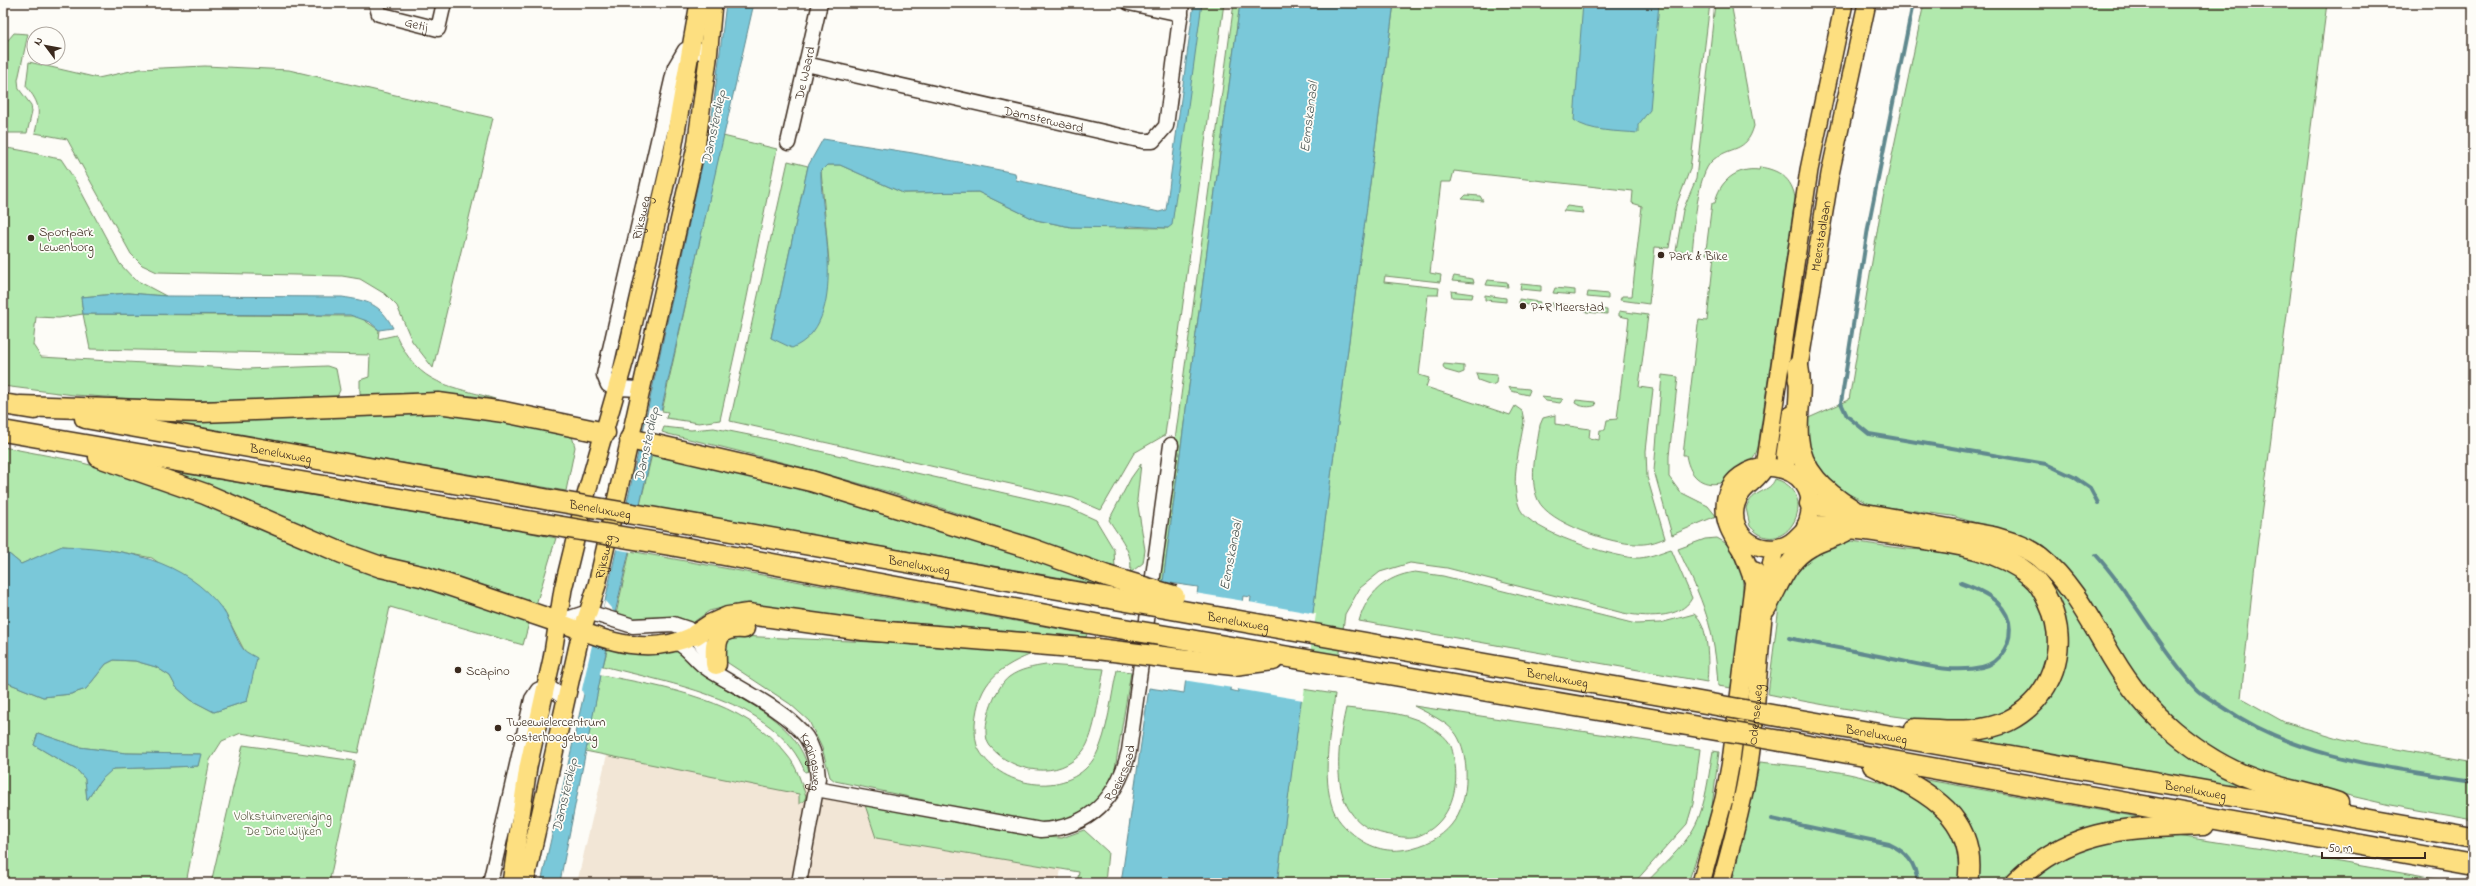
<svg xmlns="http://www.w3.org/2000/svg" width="2476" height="886" font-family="'Indie Flower',sans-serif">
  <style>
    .built { fill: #f2e6d6 }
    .green { fill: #b1e9ad; stroke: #768a66; fill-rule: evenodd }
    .water { fill: #7ac8d9; stroke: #61898e; fill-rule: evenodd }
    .pier { fill: #fdfcf7 }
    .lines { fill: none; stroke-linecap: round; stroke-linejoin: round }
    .stream { stroke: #61898e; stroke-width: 4 }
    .canal { stroke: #7ac8d9; stroke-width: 14 }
    .minor-casing { stroke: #3b2a1e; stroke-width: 17 }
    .major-casing { stroke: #3b2a1e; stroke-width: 20 }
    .highway-casing { stroke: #3b2a1e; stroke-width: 23 }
    .minor { stroke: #fdfcf7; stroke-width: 14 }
    .major { stroke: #fddf80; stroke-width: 17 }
    .highway { stroke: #fddf80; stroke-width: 20 }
    .highway-bridge-casing { stroke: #3b2a1e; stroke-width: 23; stroke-linecap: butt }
    .highway-bridge { stroke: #fddf80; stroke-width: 20 }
    .poi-dot { fill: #3b2a1e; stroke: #fdfcf7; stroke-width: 1.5 }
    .labels { text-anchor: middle; stroke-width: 3.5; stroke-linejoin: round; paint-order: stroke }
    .street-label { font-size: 13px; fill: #3b2a1e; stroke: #fdfcf7 }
    .poi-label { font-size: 13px; fill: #3b2a1e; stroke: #fdfcf7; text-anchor: start }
    .park-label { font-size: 13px; fill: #585a42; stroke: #fdfcf7 }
    .water-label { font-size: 14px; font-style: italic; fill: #4e5956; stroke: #fdfcf7 }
  </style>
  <rect width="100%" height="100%" fill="#fdfcf7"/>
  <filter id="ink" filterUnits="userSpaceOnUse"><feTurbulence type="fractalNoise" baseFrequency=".025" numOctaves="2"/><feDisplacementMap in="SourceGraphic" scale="8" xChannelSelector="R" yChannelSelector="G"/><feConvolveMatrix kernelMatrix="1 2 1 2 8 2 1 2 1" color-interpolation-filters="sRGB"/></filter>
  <g filter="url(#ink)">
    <polygon class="built" points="609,746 1065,836 1059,883 577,883"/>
    <g class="green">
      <polygon points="1199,3 1224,3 1165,435 1134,453 1101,510 1073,498 730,421 788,161 808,166 771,338 829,262 821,171 827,165 840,165 903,193 978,192 1036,220 1071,227 1168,228"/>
      <polygon points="1234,3 1240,3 1163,582 1156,581"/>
      <path d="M 1394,3 L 1710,3 L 1690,169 L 1676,206 L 1669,248 L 1655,247 L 1649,304 L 1620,300 L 1622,296 L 1632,296 L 1642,206 L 1632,203 L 1633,191 L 1454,171 L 1451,182 L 1441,182 L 1430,273 L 1441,275 L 1440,282 L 1385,276 L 1384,282 L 1439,288 L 1438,295 L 1428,295 L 1419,375 L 1429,378 L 1426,387 L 1510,415 L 1515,406 L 1522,411 L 1524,421 C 1520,448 1509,483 1520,509 C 1531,532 1610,556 1635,558 C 1646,559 1661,552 1671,549 L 1692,598 C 1681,620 1643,617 1623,613 L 1447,568 L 1410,563 L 1380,572 L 1360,588 L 1345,614 L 1338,668 L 1306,663 Z"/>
      <path d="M 1715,3 L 1731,3 L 1754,126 C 1746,154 1731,145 1713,160 C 1696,174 1695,230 1692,252 L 1676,251 L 1683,210 L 1696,179 Z"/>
      <polygon points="1924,3 2327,3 2255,563 2241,698 2284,722 2342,739 2473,763 2473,820 2390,805 2282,780 2234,761 2192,735 2153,700 2121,658 2088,605 1987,526 1952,516 1872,505 1842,491 1828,481 1809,455 1804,420 1849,400 1881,208"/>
      <polygon points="14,33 28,34 18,80 19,89 31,105 32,112 27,133 3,133 3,46"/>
      <path d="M 29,62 L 98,78 L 140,69 L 205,66 L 289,70 L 493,118 L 433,368 L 412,341 L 397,306 L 385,294 L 360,279 L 342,276 L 157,272 L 142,265 L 131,254 L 67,139 L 35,133 C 40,110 41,105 26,86 Z"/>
      <polygon points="723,136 777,149 746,302 720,420 699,423 666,418 668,412 662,411"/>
      <path d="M 3,148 C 24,149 41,156 61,159 L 75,180 L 120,264 L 134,279 L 166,296 L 128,293 L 81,297 L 83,314 L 358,316 L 379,330 L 378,339 L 396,335 C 420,388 449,384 498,400 C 454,390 404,397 360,398 L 360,380 L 369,377 L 370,355 L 90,349 L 83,314 L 59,318 L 36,317 L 33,345 L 41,357 L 247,369 L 327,366 L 336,369 L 340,390 L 336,399 L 325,400 L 170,401 L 74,395 L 3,386 Z"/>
      <path d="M 1760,167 C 1779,170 1792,178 1795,198 L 1758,447 C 1750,480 1694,506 1686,455 L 1683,455 L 1698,325 L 1699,320 L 1707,321 L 1714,256 L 1706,254 L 1706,250 L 1712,203 L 1715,203 C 1719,181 1737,167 1759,170 Z"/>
      <polygon points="1466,195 1480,196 1483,201 1462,199"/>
      <polygon points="1567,206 1582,208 1584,213 1563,211"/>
      <polygon points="1454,276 1473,279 1474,283 1452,281"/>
      <polygon points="1488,280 1507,282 1508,287 1486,285"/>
      <polygon points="1521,284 1541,286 1541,291 1520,289"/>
      <polygon points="1555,288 1575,290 1575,295 1553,293"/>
      <polygon points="1451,291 1473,294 1472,298 1452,297"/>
      <polygon points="1588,292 1608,294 1608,299 1587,297"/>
      <polygon points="1485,295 1506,298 1506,302 1485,300"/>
      <polygon points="1519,299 1540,302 1539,306 1519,304"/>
      <polygon points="1552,303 1574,306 1573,310 1553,308"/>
      <polygon points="1586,307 1607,310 1607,314 1586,312"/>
      <path d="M 1619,311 L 1648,315 L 1639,387 L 1653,389 L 1646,451 L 1647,477 L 1665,538 C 1656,542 1646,545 1636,544 C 1612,544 1548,523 1538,500 C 1528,478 1537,448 1540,425 L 1543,418 L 1555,415 L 1555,424 L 1590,429 L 1589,438 L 1599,440 L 1600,430 L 1605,430 L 1607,420 L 1617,419 L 1629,318 L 1619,316 Z"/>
      <polygon points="1444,364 1464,366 1464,372 1459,374 1445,370 1443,366"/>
      <polygon points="1476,373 1497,375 1496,383 1492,385 1478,380"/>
      <polygon points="1662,375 1678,377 1669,456 1669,477 1680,492 1708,506 1716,516 1672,535 1654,471"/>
      <polygon points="1509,387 1529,389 1530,390 1528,395 1511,391"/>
      <polygon points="1541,397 1563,399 1560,403 1546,401"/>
      <path d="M 1576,400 L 1595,402 L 1596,405 C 1591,408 1580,407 1575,403 Z"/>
      <polygon points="467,411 572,436 575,447 566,491 148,419"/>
      <path d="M 664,427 L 691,430 L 714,428 L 749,435 L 1070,508 L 1096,520 L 1114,550 L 1115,568 L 1099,565 C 959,508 815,469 668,434 L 662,432 Z"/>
      <path d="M 3,447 L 71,460 L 148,480 L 357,564 L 529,623 L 523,645 L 390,607 L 358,753 L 241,733 L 222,741 L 210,760 L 186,883 L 3,883 L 3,681 L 43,697 L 71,694 L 86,689 L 106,664 L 114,660 L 135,661 L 156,667 L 170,676 L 176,687 L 191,700 L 214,712 L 247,701 L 244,650 L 224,611 L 152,558 L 116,551 L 63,546 L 21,564 L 3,549 ZM 38,733 L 79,747 L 126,753 L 200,754 L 198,766 L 112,769 L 100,781 L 87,800 L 85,779 L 78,771 L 34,745 Z"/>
      <polygon points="653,450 743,470 1025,556 1097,584 640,505"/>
      <path d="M 1141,464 L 1137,500 L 1145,550 L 1143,563 L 1130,573 C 1135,554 1118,535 1109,520 L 1131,478 Z"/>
      <polygon points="152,468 526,532 556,538 535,608 384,561"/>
      <path d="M 1775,479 C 1825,493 1783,565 1750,526 L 1746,508 C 1753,489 1770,493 1775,479 Z"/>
      <polygon points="1942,535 2027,559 2039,569 2060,587 2131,695 2279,794 1971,741 1984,734 2062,666 2035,572"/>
      <path d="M 1717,538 C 1729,544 1736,553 1740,565 C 1749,595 1735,656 1731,688 L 1718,686 C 1715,627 1703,601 1678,549 L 1705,539 Z"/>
      <path d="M 1845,540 C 1866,543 1887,547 1908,549 C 1932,551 1976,550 1998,561 C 2003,564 2009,570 2014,574 C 2057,608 2062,668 2018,704 C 2005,714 1988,717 1972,720 C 1948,725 1918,719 1894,716 C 1852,710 1810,703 1768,694 L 1779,606 L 1784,584 L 1804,555 Z"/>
      <path d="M 630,551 L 1087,634 L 1086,637 L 850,618 L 743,603 L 709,611 L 691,624 C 673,611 662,618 643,622 C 636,623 623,616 616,614 Z"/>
      <path d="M 1415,572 L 1443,576 L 1636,624 L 1660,623 L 1694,614 C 1709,623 1709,665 1707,682 L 1359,621 C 1367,593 1386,576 1415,572 Z"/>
      <path d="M 738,636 L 961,646 L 1037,652 C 1000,666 978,681 975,724 C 975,732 975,743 979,750 C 1002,790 1072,799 1096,755 C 1108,733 1111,695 1117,670 L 1131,672 L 1114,775 L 1102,793 L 1081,817 L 1039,825 L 835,781 L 830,777 L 822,748 L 809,721 L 790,704 L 725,661 C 723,647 724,641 738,636 Z"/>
      <path d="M 608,647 C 630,648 656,646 677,652 C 691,656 699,671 710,679 C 747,704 798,722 809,771 L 805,772 C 776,699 670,684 603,666 Z"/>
      <path d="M 1046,665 L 1104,669 C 1100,689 1095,736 1083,751 C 1060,781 1012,773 990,746 C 978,731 995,687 1009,677 C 1020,669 1033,667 1046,665 Z"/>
      <path d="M 601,675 C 665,687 745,700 787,755 C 797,766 801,783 806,796 L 804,801 L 799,804 L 799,794 L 585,751 Z"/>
      <path d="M 1302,689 L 1335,694 C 1331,729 1322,768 1331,803 C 1335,819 1345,828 1358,838 C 1375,850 1392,853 1412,848 C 1452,838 1468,810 1466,769 C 1465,758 1463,744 1456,734 C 1448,722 1427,713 1414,706 L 1700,749 L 1693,804 L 1687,824 L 1634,883 L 1277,883 Z"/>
      <path d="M 1346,708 C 1372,711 1403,711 1426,724 C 1433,729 1443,734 1448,741 C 1453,747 1453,756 1455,764 C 1459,792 1448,825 1418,836 C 1407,839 1396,836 1385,834 C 1327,822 1336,751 1346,708 Z"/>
      <polygon points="243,745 355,761 329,883 211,883"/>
      <path d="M 1713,751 L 1719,752 L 1711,814 L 1688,883 L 1646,883 C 1665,862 1691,842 1700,814 C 1707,794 1709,772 1713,751 Z"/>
      <path d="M 1760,762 C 1835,770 1969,778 1958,883 L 1732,883 Z"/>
      <polygon points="1904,776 2144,818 2143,821 2030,861 2005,883 1973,883 1970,843"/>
      <polygon points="863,799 1041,837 1062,838 1084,830 1108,852 1105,883 1077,883 1079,872 876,838"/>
      <polygon points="2171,835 2282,852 2459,883 2028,883 2068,854 2114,838"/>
    </g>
    <g class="water">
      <polygon points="726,3 754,3 603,666 591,664 711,125"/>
      <path d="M 1194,3 L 1202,3 L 1172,225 L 1168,228 L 1130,226 L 1124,228 L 1071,227 L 1036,220 L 978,192 L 903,193 L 840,165 L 827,165 L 821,171 C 820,220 851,323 792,348 L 771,338 L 808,166 L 823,139 L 913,153 L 1015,173 L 1016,180 L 1159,212 L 1166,210 Z"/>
      <path d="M 1240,3 L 1394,3 L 1277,883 L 1121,883 L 1149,688 L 1184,693 L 1198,587 L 1163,582 ZM 1243,596 L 1251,597 L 1238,692 L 1230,690 Z"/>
      <path d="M 1583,3 L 1659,3 L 1650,110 L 1638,125 L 1638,133 C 1619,131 1589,132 1574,120 Z"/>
      <path d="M 128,293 L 166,296 L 342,297 C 368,301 380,303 393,328 L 379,330 L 370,322 L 350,315 L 83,314 L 81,297 Z"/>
      <path d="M 62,546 C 122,548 185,559 223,610 C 231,621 236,641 244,650 C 247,653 254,656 257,658 L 247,701 L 214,712 L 191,700 L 176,687 L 170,676 L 156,667 L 135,661 L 114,660 L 106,664 L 86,689 L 71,694 L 43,697 L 3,681 L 3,549 L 21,564 Z"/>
      <polygon points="589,672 601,675 562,871 560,883 541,883"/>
      <polygon points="38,733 79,747 126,753 201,754 198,766 113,769 100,781 87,800 85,779 78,771 34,745"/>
    </g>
    <g class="pier">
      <polygon points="649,408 662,411 653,450 640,447"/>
      <polygon points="626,502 642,505 632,552 615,549"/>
      <polygon points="1195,593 1244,601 1232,688 1183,680"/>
      <polygon points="605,601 616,614 608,647 592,656"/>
      <polygon points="1249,602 1316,614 1303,700 1237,689"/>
    </g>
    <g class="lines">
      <g class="stream">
        <polyline points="1913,3 1868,228 1841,403 1847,416 1869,434 2046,464 2074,477 2090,488 2098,503"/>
        <path d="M 2096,555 C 2133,596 2158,646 2196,688 C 2203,696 2214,701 2223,707 C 2298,759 2386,767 2473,781"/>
        <path d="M 1789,638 C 1822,645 1855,651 1888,658 C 1919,664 1951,674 1982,667 C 2001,663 2013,641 2009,622 C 2004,600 1980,590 1961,583"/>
        <path d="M 1772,819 L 1889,844 C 1908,853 1915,863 1918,883"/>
      </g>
      <polyline class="canal" points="589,690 599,646"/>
      <g class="minor-casing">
        <g id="minor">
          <path id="s1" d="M 376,3 L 379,14 L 438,29 L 444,3"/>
          <polyline points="1129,3 1181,14"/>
          <path id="s2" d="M 806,64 L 1143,141 L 1153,141 L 1166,126 L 1182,3"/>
          <path id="s3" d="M 788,143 L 820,3"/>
          <path id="s4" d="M 641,389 L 617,388 L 608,385 L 604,375 L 675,67 L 685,50 L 692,47 L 701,51 L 708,59"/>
          <polyline points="558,622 588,612 633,626 673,624 688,629 695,635 717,666"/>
          <path id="s5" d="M 678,643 C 691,650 696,662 708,669 C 736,687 786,710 806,737 C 814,749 817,763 818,778 L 799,883"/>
          <path id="s6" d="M 816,789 L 1041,830 C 1090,828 1118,797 1129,751 L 1171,445"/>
          <polyline points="490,883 532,699 538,690 547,686 566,699"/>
        </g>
      </g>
      <g class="major-casing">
        <g id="major">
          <path id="s7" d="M 1797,379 L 1830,174 L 1867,3"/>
          <polyline points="1786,470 1785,455 1791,415"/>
          <path d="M 1754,582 C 1749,571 1746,558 1740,548 C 1732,535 1725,525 1725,509 C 1724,448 1830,455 1807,524 C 1806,529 1800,534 1796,538 C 1770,563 1726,539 1736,504 C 1741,486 1758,482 1765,467 L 1809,170 L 1844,3"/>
          <path d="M 558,622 C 605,640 646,658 695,635"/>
          <polyline points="511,883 528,767 552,659 563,589 586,495 626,356 672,154 699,3"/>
          <path id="s8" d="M 525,883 L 579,641 L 597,585 L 696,147 L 708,59 L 713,3"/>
          <polyline points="1701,883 1724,799 1731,761 1755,571"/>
          <path id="s9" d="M 1721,883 C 1732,844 1743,804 1749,764 C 1760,693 1757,619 1775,549"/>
        </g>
      </g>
      <g class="highway-casing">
        <g id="highway">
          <path d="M 1798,366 C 1803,390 1796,412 1798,437 C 1800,471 1826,493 1853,510"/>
          <polyline points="3,404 34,409"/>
          <polyline points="20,406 201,412 438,403 504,412 605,433"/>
          <path id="s10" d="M 85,418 L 550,500"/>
          <polyline points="3,431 545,524"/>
          <polyline points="630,439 811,481 1032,549 1107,576"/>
          <polyline points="99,457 205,494 342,553 381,567 425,577 558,622"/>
          <path d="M 1810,504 L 1993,537 C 2009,542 2026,546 2040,557 C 2072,583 2091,622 2112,657 C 2128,684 2149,711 2173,731 C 2197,751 2227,770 2256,780 C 2283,789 2311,794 2338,803"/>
          <path id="s11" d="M 680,522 L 1104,597"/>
          <path d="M 1807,526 C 1840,525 1873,531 1906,536 C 1949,543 1996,547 2031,576 C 2039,582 2045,594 2049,603 C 2070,647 2052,699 2008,721 C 1979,735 1946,730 1915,729"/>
          <polyline points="676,546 1100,625"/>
          <path d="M 1765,609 C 1779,586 1785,560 1811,546 C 1823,539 1836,537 1847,530"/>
          <path id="s12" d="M 1194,613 L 1683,699"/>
          <polyline points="695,635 710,625 728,617 748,614 863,630 1097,649"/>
          <polyline points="1190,640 1681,724"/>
          <polyline points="1188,660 1234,665 1273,660"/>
          <path d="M 716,664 C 715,641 715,626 744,628"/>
          <path id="s13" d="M 1783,717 L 2473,838"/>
          <polyline points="1781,741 2473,865"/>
          <path d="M 1873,765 C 1923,790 1979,814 1968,883"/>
          <path d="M 2015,883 C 2071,826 2131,828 2204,825"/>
        </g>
      </g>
      <use href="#minor" class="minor"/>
      <use href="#major" class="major"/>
      <use href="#highway" class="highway"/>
      <g class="highway-bridge-casing">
        <g id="highway-bridge">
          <path id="s14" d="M 550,500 L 680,522"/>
          <polyline points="545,524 676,546"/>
          <polyline points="1107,576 1174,596"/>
          <polyline points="1104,597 1194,613"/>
          <polyline points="1100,625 1190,640"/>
          <polyline points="1097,649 1188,660"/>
          <polyline points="1683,699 1783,717"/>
          <polyline points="1681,724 1781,741"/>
        </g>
      </g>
      <use href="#highway-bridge" class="highway-bridge"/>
    </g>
  </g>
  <g class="poi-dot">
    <circle cx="31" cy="238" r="4"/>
    <circle cx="1661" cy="255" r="4"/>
    <circle cx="1523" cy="306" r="4"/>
    <circle cx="458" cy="670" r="4"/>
    <circle cx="498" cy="728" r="4"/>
  </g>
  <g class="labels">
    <g class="street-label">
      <text dy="5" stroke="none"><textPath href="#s1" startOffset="50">Getij</textPath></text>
      <text dy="5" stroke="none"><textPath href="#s3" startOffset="72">De Waard</textPath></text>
      <text dy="5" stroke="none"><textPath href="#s2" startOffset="244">Damsterwaard</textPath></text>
      <text dy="5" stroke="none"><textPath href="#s4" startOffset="206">Rijksweg</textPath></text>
      <text dy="5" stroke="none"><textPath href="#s7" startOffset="145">Meerstadlaan</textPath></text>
      <text dy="5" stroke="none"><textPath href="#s10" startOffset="199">Beneluxweg</textPath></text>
      <text dy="5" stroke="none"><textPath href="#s14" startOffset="51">Beneluxweg</textPath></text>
      <text dy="5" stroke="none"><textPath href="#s8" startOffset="336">Rijksweg</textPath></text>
      <text dy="5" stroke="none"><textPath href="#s11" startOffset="243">Beneluxweg</textPath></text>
      <text dy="5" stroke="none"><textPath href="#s12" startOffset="45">Beneluxweg</textPath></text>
      <text dy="5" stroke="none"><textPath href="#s12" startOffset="369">Beneluxweg</textPath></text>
      <text dy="5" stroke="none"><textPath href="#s9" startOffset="172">Odenseweg</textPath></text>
      <text dy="5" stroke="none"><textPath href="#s13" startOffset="95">Beneluxweg</textPath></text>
      <text dy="5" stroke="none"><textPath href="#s5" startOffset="186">Koningsweg</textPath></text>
      <text dy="5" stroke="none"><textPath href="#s6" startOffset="333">Roeierspad</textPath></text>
      <text dy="5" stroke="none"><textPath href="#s13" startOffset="419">Beneluxweg</textPath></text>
    </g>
    <g class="poi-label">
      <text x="39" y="236">Sportpark<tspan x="39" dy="15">Lewenborg</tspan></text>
      <text x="1669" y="260">Park &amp; Bike</text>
      <text x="1531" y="311">P+R Meerstad</text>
      <text x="466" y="675">Scapino</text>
      <text x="506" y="726">Tweewielercentrum<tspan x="506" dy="15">Oosterhoogebrug</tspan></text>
    </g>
    <g class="park-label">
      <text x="283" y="820">Volkstuinvereniging<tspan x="283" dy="15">De Drie Wijken</tspan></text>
    </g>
    <g class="water-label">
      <text transform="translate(1308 117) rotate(-83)" y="5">Eemskanaal</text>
      <text transform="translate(713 127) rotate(-78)" y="5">Damsterdiep</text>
      <text transform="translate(646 444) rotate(-78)" y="5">Damsterdiep</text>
      <text transform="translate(1230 555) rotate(-79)" y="5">Eemskanaal</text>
      <text transform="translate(564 795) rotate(-77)" y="5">Damsterdiep</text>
    </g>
  </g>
  <rect width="2476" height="886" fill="none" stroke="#fdfcf7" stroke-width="16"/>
  <rect x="8" y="8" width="2460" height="870" fill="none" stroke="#3b2a1e" stroke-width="1.5" filter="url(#ink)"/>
  <g transform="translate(46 46) rotate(302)"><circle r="19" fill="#fdfcf7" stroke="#afa8a0"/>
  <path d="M0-3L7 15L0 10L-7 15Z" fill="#3b2a1e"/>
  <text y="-6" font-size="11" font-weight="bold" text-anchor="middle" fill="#3b2a1e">N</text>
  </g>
  <path d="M2322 852v6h103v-6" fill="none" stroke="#3b2a1e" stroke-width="2"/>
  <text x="2328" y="852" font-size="12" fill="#3b2a1e" stroke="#fdfcf7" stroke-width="3" paint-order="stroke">50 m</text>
</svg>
